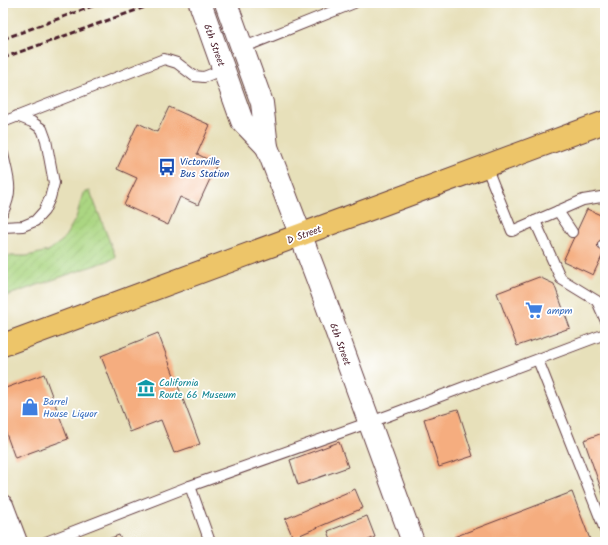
<svg xmlns="http://www.w3.org/2000/svg" width="608" height="545" font-family="Kalam,sans-serif">
  <style>
    .garden { fill: url(#garden-furrows); stroke: #7a7a56 }
    .building { fill: #f5ad7f }
    .lines { fill: none; stroke-linecap: round; stroke-linejoin: round }
    .service-casing { stroke: #623c40; stroke-width: 12 }
    .minor-casing { stroke: #623c40; stroke-width: 22 }
    .tertiary-casing { stroke: #623c40; stroke-width: 24 }
    .primary-casing { stroke: #623c40; stroke-width: 24 }
    .service { stroke: #fff; stroke-width: 10 }
    .minor { stroke: #fff; stroke-width: 20 }
    .tertiary { stroke: #fff; stroke-width: 22 }
    .primary { stroke: #edc569; stroke-width: 22 }
    .rail { stroke: #4a1f2b; stroke-width: 3; stroke-dasharray: 6 3; stroke-linecap: butt }
    .labels { text-anchor: middle; stroke-width: 3.5; stroke-linejoin: round; paint-order: stroke }
    .street-label { font-size: 10px; fill: #4a1f2b; stroke: #fff }
    .transit-label { font-size: 10px; fill: #164399; stroke: #fff; text-anchor: start }
    .shop-label { font-size: 10px; fill: #366cbe; stroke: #fff; text-anchor: start }
    .culture-label { font-size: 10px; fill: #0d838f; stroke: #fff; text-anchor: start }
  </style>
  <defs>
    <pattern id="garden-furrows" width="10" height="10" patternUnits="userSpaceOnUse"><rect width="10" height="10" fill="#abd682"/><path d="M-1 1l2-2M0 10L10 0M9 11l2-2" fill="none" stroke="#95b770"/></pattern>
  </defs>
  <rect width="100%" height="100%" fill="#fff"/>
  <filter id="ink" filterUnits="userSpaceOnUse"><feTurbulence type="fractalNoise" baseFrequency=".025" numOctaves="2"/><feDisplacementMap in="SourceGraphic" scale="8" xChannelSelector="R" yChannelSelector="G"/><feConvolveMatrix kernelMatrix="1 2 1 2 8 2 1 2 1" color-interpolation-filters="sRGB"/></filter>
  <filter id="wash" filterUnits="userSpaceOnUse"><feTurbulence type="fractalNoise" baseFrequency=".012" numOctaves="4" result="noise"/><feDisplacementMap in="SourceGraphic" scale="16" xChannelSelector="R" yChannelSelector="G"/><feGaussianBlur stdDeviation="0.9" result="paint"/><feColorMatrix in="noise" values="0 0 0 0 0 0 0 0 0 0 0 0 0 0 0 0 0 1.4 0 .05"/><feComposite in="paint" operator="in"/></filter>
  <g filter="url(#wash)">
    <rect width="100%" height="100%" fill="#e7e0ba"/>
    <polygon class="garden" points="90,191 116,258 3,297 3,256 27,256 48,251 63,240 76,218 83,193"/>
    <g id="blocks">
      <g class="building">
        <polygon points="169,107 210,125 197,154 217,164 198,205 180,197 168,225 124,205 137,178 117,169 138,123 157,132"/>
        <polygon points="587,209 605,217 605,250 593,275 563,261"/>
        <polygon points="539,277 554,284 570,328 517,346 497,293"/>
        <polygon points="158,333 200,444 174,453 161,420 130,432 101,356"/>
        <polygon points="44,374 68,439 15,458 3,425 3,389"/>
        <polygon points="458,409 473,456 439,467 424,419"/>
        <polygon points="605,432 605,500 584,440"/>
        <polygon points="339,442 348,467 298,485 290,460"/>
        <polygon points="355,489 363,508 293,538 285,519"/>
        <polygon points="572,492 591,542 456,542 454,537"/>
        <polygon points="367,516 375,537 364,542 332,542 328,531"/>
        <polygon points="119,535 122,542 100,542"/>
      </g>
    </g>
  </g>
  <g filter="url(#ink)">
    <use href="#blocks" fill-opacity="0" stroke="#623c40" stroke-width="1"/>
    <g class="lines">
      <g class="service-casing">
        <g id="service">
          <polyline points="242,48 354,3"/>
          <polyline points="3,122 164,59 177,63 194,76 204,77 224,69"/>
          <path d="M 3,154 C 8,178 14,189 3,212"/>
          <polyline points="486,166 512,231 583,200 601,197 605,199"/>
          <polyline points="558,211 572,232"/>
          <polyline points="535,221 561,279 597,301 605,319"/>
          <polyline points="3,227 23,226 35,221 44,211 50,198 54,183 46,140 42,129 32,122 17,116"/>
          <polyline points="603,245 605,246"/>
          <polyline points="538,360 605,530"/>
          <polyline points="190,486 210,542"/>
          <polyline points="46,542 190,486 390,415 605,334"/>
        </g>
      </g>
      <g class="minor-casing">
        <polyline id="minor" points="3,505 17,542"/>
      </g>
      <g class="tertiary-casing">
        <g id="tertiary">
          <polyline points="200,3 242,121 267,147"/>
          <polyline points="226,3 262,103 267,147 317,278 413,542"/>
        </g>
      </g>
      <g class="primary-casing">
        <polyline id="primary" points="3,345 605,122"/>
      </g>
      <use href="#service" class="service"/>
      <use href="#minor" class="minor"/>
      <use href="#tertiary" class="tertiary"/>
      <use href="#primary" class="primary"/>
      <g class="rail">
        <polyline points="3,39 101,3"/>
        <polyline points="3,58 156,3"/>
      </g>
    </g>
  </g>
  <defs>
    <g id="bus-bare" transform="scale(1.38)"><path d="M-5-6H5V4H4V6H2V4H-2V6H-4V4H-5ZM-3.5-4V0h7V-4ZM-3.5 1.2v1.5H-2V1.2ZM2 1.2v1.5H3.5V1.2Z" fill="#1a4fb4" stroke="#fff" stroke-width="2.5" paint-order="stroke"/></g>
    <g id="supermarket-bare" transform="scale(1.38)"><path d="M-6-5.5h2.5l.6 2H6L4.5 2H-2.5L-4.4-4H-6ZM-1.5 3.2a1.3 1.3 0 1 0 .1 0ZM3 3.2a1.3 1.3 0 1 0 .1 0Z" fill="#3f7fe0" stroke="#fff" stroke-width="2.5" paint-order="stroke"/></g>
    <g id="museum-bare" transform="scale(1.38)"><path d="M0-6L6-3V-2H-6V-3ZM-5-1h2V3h-2ZM-1-1h2V3h-2ZM3-1h2V3H3ZM-6 4H6V6H-6Z" fill="#0f9aa8" stroke="#fff" stroke-width="2.5" paint-order="stroke"/></g>
    <g id="shop-bare" transform="scale(1.38)"><path d="M-5-2.5h2.3a2.7 3.5 0 0 1 5.4 0H5L5.5 6h-11ZM-1.5-2.5h3a1.5 2.3 0 0 0-3 0Z" fill="#3f7fe0" stroke="#fff" stroke-width="2.5" paint-order="stroke"/></g>
  </defs>
  <g fill-rule="evenodd">
    <use href="#bus-bare" x="167" y="167"/>
    <use href="#supermarket-bare" x="534" y="310"/>
    <use href="#museum-bare" x="146" y="388"/>
    <use href="#shop-bare" x="30" y="407"/>
  </g>
  <g class="labels">
    <g class="street-label">
      <text transform="translate(215 45) rotate(70)" y="4">6th Street</text>
      <text transform="translate(304 234) rotate(-20)" y="4">D Street</text>
      <text transform="translate(341 344) rotate(70)" y="4">6th Street</text>
    </g>
    <g class="transit-label">
      <text x="180" y="165">Victorville<tspan x="180" dy="12">Bus Station</tspan></text>
    </g>
    <g class="shop-label">
      <text x="547" y="314">ampm</text>
      <text x="43" y="405">Barrel<tspan x="43" dy="12">House Liquor</tspan></text>
    </g>
    <g class="culture-label">
      <text x="159" y="386">California<tspan x="159" dy="12">Route 66 Museum</tspan></text>
    </g>
  </g>
  <rect width="608" height="545" fill="none" stroke="#fff" stroke-width="16"/>
</svg>
